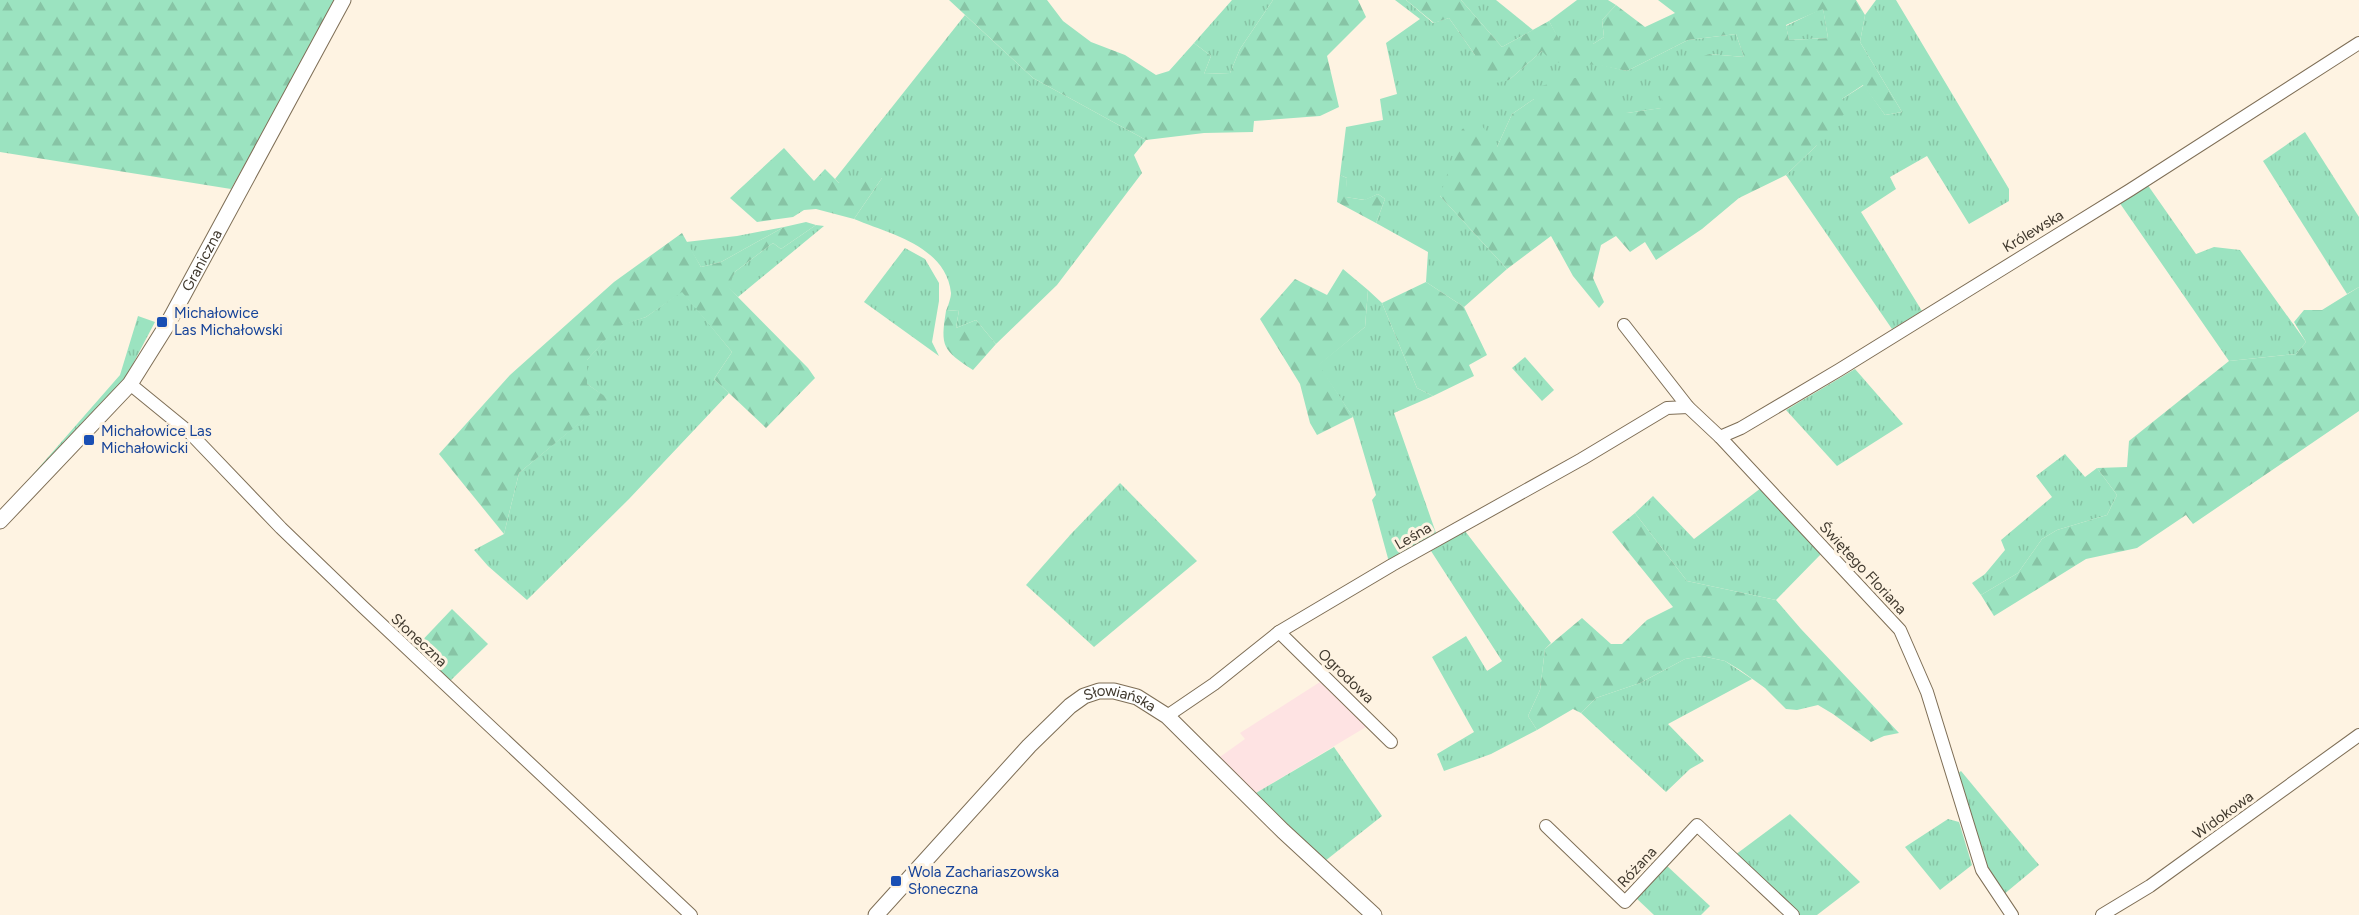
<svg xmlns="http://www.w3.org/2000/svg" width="2359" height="915" font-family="Figtree,sans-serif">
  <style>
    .industrial { fill: #fee3e3 }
    .grass { fill: url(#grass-tufts) }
    .forest { fill: url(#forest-firs); fill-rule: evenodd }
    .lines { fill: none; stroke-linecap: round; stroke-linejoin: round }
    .minor-casing { stroke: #7e6e56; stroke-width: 14 }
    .tertiary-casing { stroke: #7e6e56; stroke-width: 17 }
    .minor { stroke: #fff; stroke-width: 12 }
    .tertiary { stroke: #fff; stroke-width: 15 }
    .transit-dot { fill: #1a4fb4; stroke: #fef3e2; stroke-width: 2 }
    .labels { text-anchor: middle; stroke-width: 6; stroke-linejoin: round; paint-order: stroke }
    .street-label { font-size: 15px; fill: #40392e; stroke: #fef3e2 }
    .transit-label { font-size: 15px; fill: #164399; stroke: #fef3e2; text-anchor: start }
  </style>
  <defs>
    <pattern id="grass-tufts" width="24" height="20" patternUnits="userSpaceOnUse" patternTransform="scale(1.5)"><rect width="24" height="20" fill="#9be3c0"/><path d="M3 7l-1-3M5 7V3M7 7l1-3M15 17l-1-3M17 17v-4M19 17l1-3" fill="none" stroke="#87c4a5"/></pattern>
    <pattern id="forest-firs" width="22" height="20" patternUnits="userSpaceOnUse" patternTransform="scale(1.5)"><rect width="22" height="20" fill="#9be3c0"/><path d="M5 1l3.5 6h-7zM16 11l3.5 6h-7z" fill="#87c4a5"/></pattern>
  </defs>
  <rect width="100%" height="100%" fill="#fef3e2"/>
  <polygon class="industrial" points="1320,682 1366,727 1256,793 1217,759 1245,739 1240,733"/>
  <g class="grass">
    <polygon points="1232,0 1273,0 1240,49 1230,73 1204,74 1211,56 1194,43"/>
    <polygon points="1395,0 1406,0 1433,23 1449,18 1475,55 1509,80 1542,51 1627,71 1688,40 1736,34 1744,57 1709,54 1662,108 1627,113 1534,99 1512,114 1497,147 1440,196 1507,269 1464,307 1426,282 1428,252 1376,223 1385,199 1378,194 1365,200 1345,197 1347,178 1340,175 1346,127 1383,120 1380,99 1397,94 1386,43 1420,19"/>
    <polygon points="1461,0 1496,0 1533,30 1502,47"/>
    <polygon points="1577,0 1608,0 1616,5 1602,20 1604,37 1593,44 1561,44 1549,21"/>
    <polygon points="1876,0 1896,0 2009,189 2009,201 1969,224 1927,156 1890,177 1896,189 1861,212 1922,311 1892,329 1786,175 1816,146 1842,99 1864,85 1885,115 1902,112 1860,42 1865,15"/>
    <polygon points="1823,8 1828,38 1789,40 1786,26"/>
    <path d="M 965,15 L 1033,78 L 1146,140 L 1134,155 L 1142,173 L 1057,285 L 996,344 L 976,320 L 956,328 L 959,310 L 946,311 C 948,306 951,298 951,293 C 946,246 890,234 854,219 L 882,178 L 839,183 L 835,179 Z"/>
    <polygon points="2305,132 2359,217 2359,287 2347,294 2263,161"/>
    <polygon points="2147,184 2196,254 2214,247 2240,250 2306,342 2296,354 2229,361 2119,202"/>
    <polygon points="816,225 824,226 738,297 726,286 736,271 773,243 781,249"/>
    <polygon points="784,227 721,262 701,267 686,242 737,236"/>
    <polygon points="905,248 925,259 939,283 939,301 932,342 939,356 864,302"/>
    <polygon points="1368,290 1382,303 1417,388 1433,396 1394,413 1436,533 1389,562 1372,500 1376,495 1353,417 1318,365 1365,327"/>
    <polygon points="682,291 732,352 714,379 729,393 629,499 527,600 488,566 474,550 504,534 519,473 608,399 587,384 586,361 617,326 646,317"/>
    <polygon points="138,316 155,322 126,377 21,488 120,375"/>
    <polygon points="1525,357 1554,390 1542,401 1512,368"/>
    <polygon points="1855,369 1903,424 1837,466 1786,410"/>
    <polygon points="2065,454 2085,477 2097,468 2117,495 2107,515 2057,530 2042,539 2018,573 1981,595 1972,583 1985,574 2005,550 2001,540 2052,497 2036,476"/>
    <polygon points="1120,483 1197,561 1094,647 1026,585 1071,534"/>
    <polygon points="1761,488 1822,553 1776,600 1687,581 1635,513 1653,496 1694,539"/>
    <polygon points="1465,531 1551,643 1545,649 1540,690 1528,716 1537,730 1491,754 1444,771 1437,754 1474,732 1432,657 1466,636 1487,671 1502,661 1431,551"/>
    <polygon points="1702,656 1725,661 1752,679 1668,724 1704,761 1690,769 1666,792 1581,713 1596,698 1640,683 1685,659"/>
    <polygon points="1334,747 1382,816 1325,861 1256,793"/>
    <polygon points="1961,771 2039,865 2003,895 1987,866 1956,775"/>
    <polygon points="1790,814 1860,882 1817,915 1798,915 1735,855"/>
    <polygon points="1948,819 1959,822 1972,865 1940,890 1905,847"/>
    <polygon points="1666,865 1710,906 1701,915 1654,915 1635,897"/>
  </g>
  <g class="forest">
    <polygon points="0,0 336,0 231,189 0,152"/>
    <polygon points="949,0 1047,0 1063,21 1091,42 1125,55 1156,75 1169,71 1194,43 1211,56 1204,74 1230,73 1240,49 1273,0 1358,0 1366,17 1327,56 1339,107 1320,116 1254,121 1253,132 1204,133 1146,140 1033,78"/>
    <path d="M 1406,0 L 1461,0 L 1502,47 L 1549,21 L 1562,44 L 1593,44 L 1604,37 L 1602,20 L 1616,5 L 1645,27 L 1675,13 L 1658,0 L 1856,0 L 1865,15 L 1860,42 L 1902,112 L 1885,115 L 1863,85 L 1842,99 L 1846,112 L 1816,146 L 1786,175 L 1739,198 L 1702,229 L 1656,260 L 1645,242 L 1630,252 L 1616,236 L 1601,245 L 1593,278 L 1604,302 L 1599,308 L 1573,276 L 1551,236 L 1507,269 L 1440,196 L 1462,129 L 1480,123 L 1497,147 L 1512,114 L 1534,99 L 1538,87 L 1566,79 L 1592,76 L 1627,113 L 1661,108 L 1663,72 L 1709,54 L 1744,57 L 1736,34 L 1688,40 L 1627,71 L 1598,65 L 1552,62 L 1542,51 L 1509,80 L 1482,86 L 1475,55 L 1449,18 L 1434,23 ZM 1823,9 L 1828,38 L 1789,40 L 1786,25 Z"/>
    <polygon points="784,148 814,181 825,169 839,183 846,177 882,178 854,219 816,209 804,210 793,217 757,222 730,198"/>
    <polygon points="1340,175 1347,178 1346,197 1364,200 1378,194 1385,199 1376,223 1337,202"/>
    <polygon points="806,222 816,225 781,249 773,243 736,271 727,286 808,368 815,378 766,428 714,379 732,352 682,292 646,317 617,327 587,360 587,384 609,399 519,473 504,534 439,454 510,375 614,282 682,233 701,267 721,262 784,227"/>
    <polygon points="1343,269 1368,290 1365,327 1319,365 1353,417 1317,435 1310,423 1300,384 1260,319 1295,279 1327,295"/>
    <polygon points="1426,282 1464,307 1487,355 1469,365 1474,376 1433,396 1417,388 1382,303"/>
    <polygon points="2359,287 2359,411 2193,524 2186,515 2137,548 2086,559 1994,616 1981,595 2018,573 2042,539 2057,530 2107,515 2117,495 2097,468 2127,467 2129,441 2229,361 2296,354 2306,342 2294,322 2304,310 2322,310"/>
    <path d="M 959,310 L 956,328 L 976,320 L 996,344 L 973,370 C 943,350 940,347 946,311 Z"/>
    <polygon points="1635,513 1687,581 1776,600 1801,629 1899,733 1884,736 1871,742 1833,714 1818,705 1797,710 1786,709 1765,688 1740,670 1725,661 1702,656 1685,659 1640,683 1596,698 1581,713 1573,709 1537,730 1528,716 1540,690 1545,649 1582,618 1611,644 1622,644 1647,620 1673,607 1612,532"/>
    <polygon points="452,609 488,644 449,682 415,648"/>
  </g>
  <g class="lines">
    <g class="minor-casing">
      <g id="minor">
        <polyline points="1624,325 1688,407 1720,437 1900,630 1927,692 1982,870 2012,915"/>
        <polyline points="130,384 190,433 281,528 362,606 691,915"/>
        <polyline points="1720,437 1741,428 1839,370 2130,190 2359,43"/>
        <polyline points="1279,632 1391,742"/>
        <polyline points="1167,716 1214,684 1279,632 1392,565 1582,459 1667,408 1688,407"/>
        <polyline points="1546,826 1625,902 1697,825 1793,915"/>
        <polyline points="2102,915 2150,886 2359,735"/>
      </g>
    </g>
    <g class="tertiary-casing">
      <g id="tertiary">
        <path id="s1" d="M 0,521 L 130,384 L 167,325 L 343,0"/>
        <path id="s2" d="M 876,915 L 1029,746 L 1070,706 L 1084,696 L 1099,691 L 1114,691 L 1137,697 L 1167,716 L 1283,831 L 1374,915"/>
      </g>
    </g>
    <use href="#minor" class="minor"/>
    <use href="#tertiary" class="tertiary"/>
  </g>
  <g class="transit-dot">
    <rect x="156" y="316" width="12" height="12" rx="3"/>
    <rect x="83" y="434" width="12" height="12" rx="3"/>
    <rect x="890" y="875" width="12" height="12" rx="3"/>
  </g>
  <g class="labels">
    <g class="street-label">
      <text transform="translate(2033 231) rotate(-31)" y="5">Królewska</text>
      <text dy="5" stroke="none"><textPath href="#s1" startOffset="332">Graniczna</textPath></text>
      <text transform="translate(1413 536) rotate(-30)" y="5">Leśna</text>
      <text transform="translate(1863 568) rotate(47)" y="5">Świętego Floriana</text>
      <text transform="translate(419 640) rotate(43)" y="5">Słoneczna</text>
      <text transform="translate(1346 676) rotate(44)" y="5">Ogrodowa</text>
      <text dy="5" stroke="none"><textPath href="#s2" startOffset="340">Słowiańska</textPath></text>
      <text transform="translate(2223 815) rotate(-36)" y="5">Widokowa</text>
      <text transform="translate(1637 867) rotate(-47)" y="5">Różana</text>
    </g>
    <g class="transit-label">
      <text x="174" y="318">Michałowice<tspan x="174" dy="17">Las Michałowski</tspan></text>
      <text x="101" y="436">Michałowice Las<tspan x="101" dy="17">Michałowicki</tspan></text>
      <text x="908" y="877">Wola Zachariaszowska<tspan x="908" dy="17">Słoneczna</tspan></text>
    </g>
  </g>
</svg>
